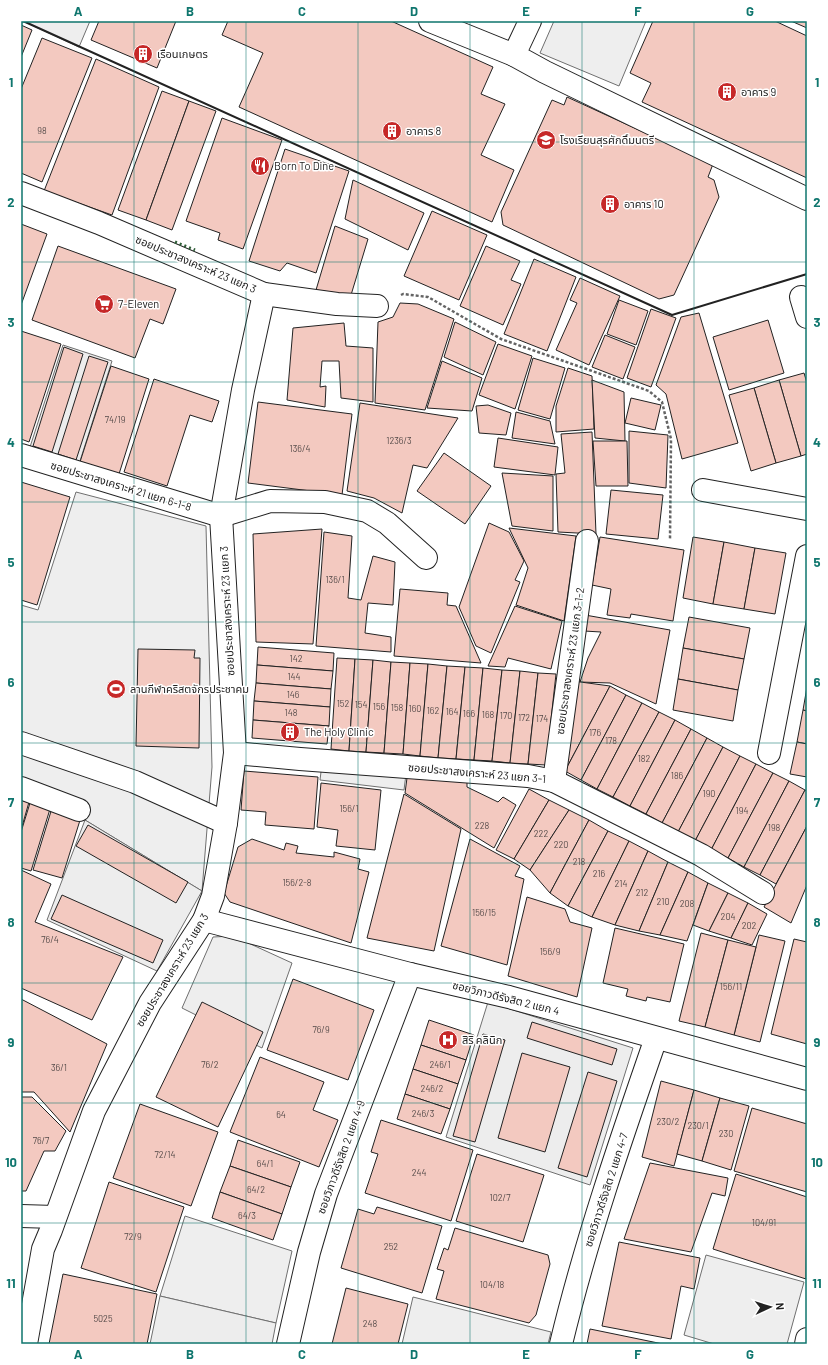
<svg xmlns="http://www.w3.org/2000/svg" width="828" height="1365" font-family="Barlow,'Noto Sans Thai',sans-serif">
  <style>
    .green { fill: #eee; stroke: #6f6f6f }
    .parking { fill: #ededed; stroke: #6f6f6f }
    .building { fill: #f3c9c0; stroke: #222 }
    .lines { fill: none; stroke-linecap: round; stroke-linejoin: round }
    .minor-casing { stroke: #222; stroke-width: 24 }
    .path { stroke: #646464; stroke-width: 2.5; stroke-dasharray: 3 2; stroke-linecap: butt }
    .minor { stroke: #fff; stroke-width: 22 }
    .hedge { stroke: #2f5e38; stroke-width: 3; stroke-dasharray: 2 3; stroke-linecap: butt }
    .wall { stroke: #222; stroke-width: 2 }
    .grid { fill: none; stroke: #0f766e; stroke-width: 1; stroke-opacity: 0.55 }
    .labels { text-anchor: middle; stroke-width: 3; stroke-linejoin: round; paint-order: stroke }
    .number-label { font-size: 9px; fill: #564c4a }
    .poi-label { font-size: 11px; fill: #222; stroke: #fff; text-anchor: start }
    .street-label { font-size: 11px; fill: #222; stroke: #fff }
    .neatline { fill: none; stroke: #0f766e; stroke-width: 1.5 }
    .grid-label { font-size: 13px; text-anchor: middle; font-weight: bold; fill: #0f766e }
  </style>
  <rect width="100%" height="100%" fill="#fff"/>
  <g class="green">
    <polygon points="23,21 90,21 79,47"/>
    <polygon points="554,21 646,21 619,86 540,53"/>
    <polygon points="76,492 206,526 212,767 202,891 85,820 88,804 21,778 21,605 38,610"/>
    <polygon points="322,764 406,774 404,790 320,780"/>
    <polygon points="233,936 292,963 262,1048 182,1008 213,937"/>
    <polygon points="185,1216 292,1251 276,1323 160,1296"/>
    <polygon points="706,1255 804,1282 787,1344 714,1344 684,1335"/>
    <polygon points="413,1297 551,1332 548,1344 402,1344"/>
  </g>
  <g class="parking">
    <polygon points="63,345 112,361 79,464 30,447"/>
    <polygon points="85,820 202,891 157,971 47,920"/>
    <polygon points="488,1002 633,1048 590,1185 446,1137"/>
    <polygon points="160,1296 276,1323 272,1344 150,1344"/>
  </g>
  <g class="building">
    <polygon points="99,21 176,21 157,68 91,40"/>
    <polygon points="228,21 391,21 493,67 481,94 505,104 481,155 514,170 492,222 239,107 263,53 222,35"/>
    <polygon points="653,21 775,21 807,36 807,178 642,102 651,83 630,73"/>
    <polygon points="791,21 807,21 807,28"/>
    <polygon points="21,25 32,30 21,57"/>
    <polygon points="42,38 92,58 42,182 21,173 21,89"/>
    <polygon points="96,59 159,87 112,215 44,191"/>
    <polygon points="162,91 189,101 146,220 118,210"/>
    <polygon points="567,97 713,164 708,177 714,180 719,197 674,295 659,299 503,225 501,212 552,100 564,105"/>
    <polygon points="189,101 216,111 172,230 146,220"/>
    <polygon points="222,118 282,140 243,249 218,240 220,233 186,221"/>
    <polygon points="285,149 349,171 316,273 287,263 280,271 249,261"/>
    <polygon points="353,180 424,213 408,250 345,219"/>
    <polygon points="432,211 487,235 459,300 404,276"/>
    <polygon points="21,224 47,234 21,305"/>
    <polygon points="335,226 368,239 351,295 316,290"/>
    <polygon points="58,246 176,289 163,324 150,319 135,358 32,320"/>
    <polygon points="486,246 520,261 511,280 521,284 503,325 460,306"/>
    <polygon points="534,259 576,277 547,351 504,334"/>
    <polygon points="580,278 620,296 589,365 556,350 577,303 570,300"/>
    <polygon points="619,300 648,311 636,345 607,334"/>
    <polygon points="400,303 418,304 454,319 425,410 375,403 378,322 393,317"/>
    <polygon points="651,309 676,318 651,387 627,378"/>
    <polygon points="699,313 738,443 682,459 666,394 656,385 681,317"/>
    <polygon points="768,320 784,373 729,390 713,337"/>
    <polygon points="455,322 496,342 483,375 444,357"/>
    <polygon points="344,323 346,346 373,348 373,402 341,398 339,361 322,361 320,387 326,386 325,407 287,400 293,328"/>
    <polygon points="21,331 61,344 29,442 21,439"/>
    <polygon points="605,335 635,347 623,379 592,367"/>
    <polygon points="498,344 532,356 515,409 479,395"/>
    <polygon points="64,347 83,354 52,452 33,446"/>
    <polygon points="89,356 108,362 76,460 58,454"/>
    <polygon points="533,358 565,368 550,419 518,410"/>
    <polygon points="442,361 482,378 472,411 427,408"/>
    <polygon points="111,366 149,379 119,474 80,462"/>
    <polygon points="568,368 592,376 594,429 556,432 556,406"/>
    <polygon points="804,373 807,383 807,454 801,456 779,380"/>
    <polygon points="154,379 219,401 212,422 190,415 167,486 124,472"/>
    <polygon points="592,380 624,392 625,441 595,438"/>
    <polygon points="779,380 801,456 776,463 754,388"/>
    <polygon points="754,388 776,463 751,471 729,395"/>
    <polygon points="631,398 661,405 655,430 625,423"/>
    <polygon points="258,402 352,414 342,495 248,483"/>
    <polygon points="360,403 458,418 427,468 413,465 402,513 374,498 347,491"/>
    <polygon points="488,405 511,413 506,435 479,433 476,406"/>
    <polygon points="516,412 550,421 555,444 512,438"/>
    <polygon points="629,431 668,435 666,488 629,483"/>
    <polygon points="592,432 596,534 558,532 556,474 565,473 561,434"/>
    <polygon points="498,438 558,447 555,475 494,467"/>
    <polygon points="593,441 627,441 628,486 596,486"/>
    <polygon points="444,453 491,486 465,524 417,491"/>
    <polygon points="502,473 553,476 553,531 512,526"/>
    <polygon points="21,482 70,497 37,605 21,600"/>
    <polygon points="611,490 663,495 658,539 606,534"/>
    <polygon points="489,523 509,532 524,561 515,580 520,582 491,653 476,646 459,607"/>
    <polygon points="509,528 576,536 564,621 516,605 528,568"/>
    <polygon points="322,529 313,644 256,642 253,534"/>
    <polygon points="324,532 352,536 348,598 361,600 373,556 395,562 393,605 368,603 365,633 391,637 391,652 316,646"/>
    <polygon points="600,537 684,550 673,621 631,614 630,618 607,615 611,589 592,585"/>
    <polygon points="693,537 724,542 713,604 683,598"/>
    <polygon points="724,542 755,548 744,609 713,604"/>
    <polygon points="755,548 786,553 775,614 744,609"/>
    <polygon points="400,589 448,593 447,605 456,606 481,663 394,656"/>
    <polygon points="515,606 562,621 551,669 508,658 505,667 488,666"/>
    <polygon points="585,615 670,630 656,704 610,683 580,682 588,658 601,632 584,631"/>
    <polygon points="689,617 750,628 744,659 683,648"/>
    <polygon points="258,647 334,653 333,671 257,665"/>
    <polygon points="683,648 744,659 738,690 678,679"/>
    <polygon points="138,649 195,650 194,658 200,658 199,748 136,746"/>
    <polygon points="337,658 355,659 349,751 331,749"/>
    <polygon points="355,659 373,660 366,752 349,751"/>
    <polygon points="373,660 391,662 384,753 366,752"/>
    <polygon points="391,662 410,663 403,754 384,753"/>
    <polygon points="410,663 428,664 420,756 403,754"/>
    <polygon points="428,664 447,666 438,758 420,756"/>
    <polygon points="257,665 333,671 331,689 256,683"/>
    <polygon points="447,666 465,667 456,759 438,758"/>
    <polygon points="465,667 483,668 474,760 456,759"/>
    <polygon points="483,668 502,670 492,761 474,760"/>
    <polygon points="502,670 520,671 510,763 492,761"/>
    <polygon points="520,671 538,673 528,764 510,763"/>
    <polygon points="538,673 556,674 546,765 528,764"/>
    <polygon points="678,679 738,690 733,721 673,710"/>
    <polygon points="573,681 610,686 565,771"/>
    <polygon points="256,683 331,689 330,707 254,701"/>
    <polygon points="610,686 626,695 581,780 565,771"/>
    <polygon points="807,687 807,711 803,710"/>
    <polygon points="626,695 642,703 597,789 581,780"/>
    <polygon points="254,701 330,707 329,726 253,720"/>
    <polygon points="642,703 659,712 613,797 597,789"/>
    <polygon points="803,710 807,711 807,744 797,742"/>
    <polygon points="659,712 675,720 630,806 613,797"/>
    <polygon points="253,720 329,726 327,744 252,738"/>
    <polygon points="675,720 691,729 646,814 630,806"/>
    <polygon points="691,729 707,738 662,823 646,814"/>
    <polygon points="707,738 723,747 678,832 662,823"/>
    <polygon points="797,742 807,744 807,777 790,774"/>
    <polygon points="723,747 740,756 695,841 678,832"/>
    <polygon points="740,756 756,764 711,850 695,841"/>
    <polygon points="756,764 773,773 728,858 711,850"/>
    <polygon points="244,771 318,777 314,829 265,825 266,812 241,810"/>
    <polygon points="773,773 789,781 744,867 728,858"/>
    <polygon points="407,778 467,782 467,787 498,802 503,797 516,805 494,848 405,793"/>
    <polygon points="789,781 805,790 760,875 744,867"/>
    <polygon points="321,783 381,790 375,850 336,846 338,830 317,827"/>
    <polygon points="529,789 549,800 514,859 496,850"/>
    <polygon points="805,790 807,791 807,826 776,884 760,875"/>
    <polygon points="404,794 461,829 434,951 367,938"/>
    <polygon points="21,800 29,802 21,830"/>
    <polygon points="549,800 569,810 530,870 514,859"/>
    <polygon points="30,803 50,809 31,871 21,868 21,832"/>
    <polygon points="52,808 81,817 62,878 33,870"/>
    <polygon points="569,810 589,820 550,893 530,870"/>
    <polygon points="589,820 608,831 568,906 550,893"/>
    <polygon points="88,825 188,882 176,903 76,846"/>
    <polygon points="807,826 807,885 791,923 764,907"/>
    <polygon points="608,831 629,841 592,917 568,906"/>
    <polygon points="252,839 284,850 286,843 298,846 296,853 334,857 334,852 360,859 358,869 369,872 351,943 230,902 224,893 238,847"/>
    <polygon points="470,839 520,866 515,876 524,879 507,965 441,946"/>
    <polygon points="629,841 648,851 615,925 592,917"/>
    <polygon points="648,851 668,862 639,931 615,925"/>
    <polygon points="668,862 688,872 660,935 639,931"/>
    <polygon points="21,870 51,884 35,922 123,957 92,1020 21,988"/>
    <polygon points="688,872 708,883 687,941 660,935"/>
    <polygon points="708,883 728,893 709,931 693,925"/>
    <polygon points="728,893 748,903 731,938 709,931"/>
    <polygon points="62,895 163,940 153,963 51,919"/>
    <polygon points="527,897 565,909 570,922 592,928 577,997 508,976"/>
    <polygon points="748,903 767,914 752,945 731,938"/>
    <polygon points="615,928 684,944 670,1002 647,997 646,1001 626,996 628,989 603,983"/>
    <polygon points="701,933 728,940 705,1027 679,1021"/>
    <polygon points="759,935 785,941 760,1042 734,1035"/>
    <polygon points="794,939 807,942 807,1044 771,1034"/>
    <polygon points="728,940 756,947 734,1035 705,1027"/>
    <polygon points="293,979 374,1010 348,1080 267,1050"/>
    <polygon points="21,999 107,1044 70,1132 34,1092 21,1092"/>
    <polygon points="202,1002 263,1032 218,1127 156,1097"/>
    <polygon points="429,1020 474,1035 466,1060 421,1045"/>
    <polygon points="532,1022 617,1049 612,1065 527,1038"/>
    <polygon points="483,1034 505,1040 475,1142 453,1136"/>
    <polygon points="421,1045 466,1060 458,1084 413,1069"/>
    <polygon points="522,1053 570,1067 545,1152 498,1138"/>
    <polygon points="260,1057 324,1082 313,1110 338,1120 319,1167 230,1132"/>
    <polygon points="413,1069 458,1084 450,1109 405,1094"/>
    <polygon points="588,1072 617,1081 587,1177 558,1168"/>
    <polygon points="661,1081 694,1090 674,1166 642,1157"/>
    <polygon points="694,1090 720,1098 702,1161 677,1154"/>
    <polygon points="405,1094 450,1109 441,1134 397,1119"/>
    <polygon points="21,1097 32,1097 66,1131 55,1151 44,1151 26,1191 21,1191"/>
    <polygon points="720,1098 749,1106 731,1170 702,1161"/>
    <polygon points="140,1104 218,1132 191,1206 113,1178"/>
    <polygon points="752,1108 807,1124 807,1192 734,1171"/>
    <polygon points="381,1120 473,1150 451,1221 365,1193 378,1154 371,1152"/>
    <polygon points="238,1140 300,1162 291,1187 230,1166"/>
    <polygon points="477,1154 544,1175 523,1242 456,1221"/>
    <polygon points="650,1163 728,1178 725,1196 712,1193 691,1252 624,1239"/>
    <polygon points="230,1166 291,1187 282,1214 220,1192"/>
    <polygon points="736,1174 807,1197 806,1279 713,1249"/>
    <polygon points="109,1182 184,1207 156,1292 81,1268"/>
    <polygon points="220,1192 282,1214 273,1240 212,1218"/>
    <polygon points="377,1207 442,1226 422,1293 341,1268 358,1209 374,1214"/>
    <polygon points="455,1228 548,1255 550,1264 536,1315 529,1323 436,1299 444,1271 437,1269 444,1248 448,1250"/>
    <polygon points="619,1242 700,1258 694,1289 681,1286 671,1339 602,1326"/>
    <polygon points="63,1274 157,1294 147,1344 49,1344"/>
    <polygon points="346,1288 408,1304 398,1344 332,1344"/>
    <polygon points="590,1329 663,1344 587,1344"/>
  </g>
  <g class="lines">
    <g class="minor-casing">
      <g id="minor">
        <polyline points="430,21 514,55"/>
        <polyline points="530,21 514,55 545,72 807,199"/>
        <polyline points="21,193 99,223 264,294 337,304 377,306"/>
        <polyline points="801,297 807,317"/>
        <polyline points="21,455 221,516 270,501 325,502 367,511 387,523 426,558"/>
        <polyline points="703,490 807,509"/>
        <polyline points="21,743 135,782 226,823"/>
        <polyline points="235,753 300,759 528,776 554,781 701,855 763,893"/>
        <polyline points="769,753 807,556"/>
        <polyline points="554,781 587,541"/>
        <polyline points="21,788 79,810"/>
        <polyline points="204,920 410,974 509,997 807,1079"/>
        <polyline points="21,1216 55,1217"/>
        <polyline points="26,1344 43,1249 51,1230 94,1111 150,1003 204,920 213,896 226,823 235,753 221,516 243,390 264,294"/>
        <polyline points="288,1344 309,1252 326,1194 410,974"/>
        <path d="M 561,1344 C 586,1240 621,1139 656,1038"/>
        <polyline points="806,1344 807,1339"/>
      </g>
    </g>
    <polyline class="path" points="401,295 403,294 428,297 501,339 649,391 662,402 671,439 670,540"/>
    <use href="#minor" class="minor"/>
    <polyline class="hedge" points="175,242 195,250"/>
    <polyline class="wall" points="23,21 672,315 807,274"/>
  </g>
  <path class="grid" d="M 134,21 L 134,1344M 246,21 L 246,1344M 358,21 L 358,1344M 470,21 L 470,1344M 582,21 L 582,1344M 694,21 L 694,1344M 21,142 L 807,142M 21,262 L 807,262M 21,382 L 807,382M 21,502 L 807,502M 21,622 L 807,622M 21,743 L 807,743M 21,863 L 807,863M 21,983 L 807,983M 21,1103 L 807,1103M 21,1223 L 807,1223"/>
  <defs>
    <g id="building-disc" transform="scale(1)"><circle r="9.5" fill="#c62828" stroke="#fff"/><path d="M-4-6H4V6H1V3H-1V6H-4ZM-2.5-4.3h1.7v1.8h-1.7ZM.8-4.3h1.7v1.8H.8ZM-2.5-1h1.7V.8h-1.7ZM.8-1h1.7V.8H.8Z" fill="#fff"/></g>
    <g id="school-disc" transform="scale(1)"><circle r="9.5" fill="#c62828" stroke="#fff"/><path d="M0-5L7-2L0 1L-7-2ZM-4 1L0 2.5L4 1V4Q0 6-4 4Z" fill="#fff"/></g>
    <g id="restaurant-disc" transform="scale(1)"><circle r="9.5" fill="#c62828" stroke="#fff"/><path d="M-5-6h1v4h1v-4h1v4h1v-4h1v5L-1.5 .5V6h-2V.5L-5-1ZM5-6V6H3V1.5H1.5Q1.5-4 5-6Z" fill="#fff"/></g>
    <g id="supermarket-disc" transform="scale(1)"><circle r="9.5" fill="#c62828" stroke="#fff"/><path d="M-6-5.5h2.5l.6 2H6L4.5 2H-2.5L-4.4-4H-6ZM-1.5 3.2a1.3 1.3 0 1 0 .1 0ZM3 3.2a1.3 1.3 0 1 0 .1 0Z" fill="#fff"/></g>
    <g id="stadium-disc" transform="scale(1)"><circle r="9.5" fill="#c62828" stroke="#fff"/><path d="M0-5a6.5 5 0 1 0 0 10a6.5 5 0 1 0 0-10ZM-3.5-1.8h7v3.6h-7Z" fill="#fff"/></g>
    <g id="hospital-disc" transform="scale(1)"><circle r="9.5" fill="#c62828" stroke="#fff"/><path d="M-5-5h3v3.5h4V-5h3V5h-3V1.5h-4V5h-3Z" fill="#fff"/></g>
  </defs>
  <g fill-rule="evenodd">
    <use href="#building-disc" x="143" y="54"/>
    <use href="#building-disc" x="727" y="92"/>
    <use href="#building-disc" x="392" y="131"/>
    <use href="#school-disc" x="546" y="140"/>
    <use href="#restaurant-disc" x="260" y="166"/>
    <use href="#building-disc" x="610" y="204"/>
    <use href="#supermarket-disc" x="104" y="304"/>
    <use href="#stadium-disc" x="116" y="689"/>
    <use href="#building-disc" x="290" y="732"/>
    <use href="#hospital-disc" x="448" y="1040"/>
  </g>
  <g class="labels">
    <g class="number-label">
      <text x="42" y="134">98</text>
      <text x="115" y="423">74/19</text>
      <text x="399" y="444">1236/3</text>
      <text x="300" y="452">136/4</text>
      <text x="335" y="583">136/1</text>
      <text x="296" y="662">142</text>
      <text x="294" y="680">144</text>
      <text x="293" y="698">146</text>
      <text x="343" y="707">152</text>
      <text x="361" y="708">154</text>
      <text x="379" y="710">156</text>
      <text x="397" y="711">158</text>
      <text x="415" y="712">160</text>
      <text x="433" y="714">162</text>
      <text x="452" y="715">164</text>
      <text x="291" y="716">148</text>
      <text x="469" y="717">166</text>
      <text x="488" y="718">168</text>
      <text x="506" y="719">170</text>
      <text x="524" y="721">172</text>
      <text x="542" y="722">174</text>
      <text x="595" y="736">176</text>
      <text x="611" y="744">178</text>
      <text x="644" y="762">182</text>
      <text x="677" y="779">186</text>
      <text x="709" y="797">190</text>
      <text x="349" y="812">156/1</text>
      <text x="742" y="814">194</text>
      <text x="482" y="829">228</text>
      <text x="774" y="831">198</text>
      <text x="541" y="837">222</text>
      <text x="561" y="848">220</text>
      <text x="579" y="865">218</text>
      <text x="599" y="877">216</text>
      <text x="297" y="886">156/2-8</text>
      <text x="621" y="887">214</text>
      <text x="642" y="896">212</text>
      <text x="663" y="905">210</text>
      <text x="687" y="907">208</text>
      <text x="484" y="916">156/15</text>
      <text x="728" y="920">204</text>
      <text x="749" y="929">202</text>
      <text x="50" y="943">76/4</text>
      <text x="550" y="955">156/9</text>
      <text x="731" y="990">156/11</text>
      <text x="321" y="1033">76/9</text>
      <text x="210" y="1068">76/2</text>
      <text x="440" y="1068">246/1</text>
      <text x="59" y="1071">36/1</text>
      <text x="432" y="1092">246/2</text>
      <text x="423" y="1117">246/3</text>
      <text x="281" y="1118">64</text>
      <text x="668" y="1125">230/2</text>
      <text x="698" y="1129">230/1</text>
      <text x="726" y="1137">230</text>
      <text x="41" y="1144">76/7</text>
      <text x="165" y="1158">72/14</text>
      <text x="265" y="1167">64/1</text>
      <text x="419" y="1176">244</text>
      <text x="256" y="1193">64/2</text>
      <text x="500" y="1201">102/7</text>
      <text x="247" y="1219">64/3</text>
      <text x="764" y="1226">104/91</text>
      <text x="133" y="1240">72/9</text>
      <text x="391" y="1250">252</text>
      <text x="492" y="1288">104/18</text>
      <text x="103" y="1322">5025</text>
      <text x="370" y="1327">248</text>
    </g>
    <g class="poi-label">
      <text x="157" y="58">เรือนเกษตร</text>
      <text x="741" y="96">อาคาร 9</text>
      <text x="406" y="135">อาคาร 8</text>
      <text x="560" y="144">โรงเรียนสุรศักดิ์มนตรี</text>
      <text x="274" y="170">Born To Dine</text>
      <text x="624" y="208">อาคาร 10</text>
      <text x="118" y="308">7-Eleven</text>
      <text x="130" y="693">ลานกีฬาคริสตจักรประชาคม</text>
      <text x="304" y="736">The Holy Clinic</text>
      <text x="462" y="1044">สิริ คลินิก</text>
    </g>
    <g class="street-label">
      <text transform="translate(196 264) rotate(23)" y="4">ซอยประชาสงเคราะห์ 23 แยก 3</text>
      <text transform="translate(121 486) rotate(17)" y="4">ซอยประชาสงเคราะห์ 21 แยก 6-1-8</text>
      <text transform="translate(227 611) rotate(-93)" y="4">ซอยประชาสงเคราะห์ 23 แยก 3</text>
      <text transform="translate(570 661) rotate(-82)" y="4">ซอยประชาสงเคราะห์ 23 แยก 3-1-2</text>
      <text transform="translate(477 773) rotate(5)" y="4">ซอยประชาสงเคราะห์ 23 แยก 3-1</text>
      <text transform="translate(172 970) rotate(-59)" y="4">ซอยประชาสงเคราะห์ 23 แยก 3</text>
      <text transform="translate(506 998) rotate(14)" y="4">ซอยวิภาวดีรังสิต 2 แยก 4</text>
      <text transform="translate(341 1157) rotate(-70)" y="4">ซอยวิภาวดีรังสิต 2 แยก 4-9</text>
      <text transform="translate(606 1190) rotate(-72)" y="4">ซอยวิภาวดีรังสิต 2 แยก 4-7</text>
    </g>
  </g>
  <rect width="828" height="1365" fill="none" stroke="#ffffff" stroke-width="44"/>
  <g transform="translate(770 1307) rotate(86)" stroke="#ffffff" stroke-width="3" paint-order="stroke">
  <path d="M0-3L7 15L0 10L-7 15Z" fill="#222222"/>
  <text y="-6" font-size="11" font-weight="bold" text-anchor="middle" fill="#222222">N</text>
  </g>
  <rect x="22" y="22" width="784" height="1321" class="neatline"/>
  <g class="grid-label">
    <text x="78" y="16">A</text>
    <text x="190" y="16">B</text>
    <text x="302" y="16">C</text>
    <text x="414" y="16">D</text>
    <text x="526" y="16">E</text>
    <text x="638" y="16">F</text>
    <text x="750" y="16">G</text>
    <text x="11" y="87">1</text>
    <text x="817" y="87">1</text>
    <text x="11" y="207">2</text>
    <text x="817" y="207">2</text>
    <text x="11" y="327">3</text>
    <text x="817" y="327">3</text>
    <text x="11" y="447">4</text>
    <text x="817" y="447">4</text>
    <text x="11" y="567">5</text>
    <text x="817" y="567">5</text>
    <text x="11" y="687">6</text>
    <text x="817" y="687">6</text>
    <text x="11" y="807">7</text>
    <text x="817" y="807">7</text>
    <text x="11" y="927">8</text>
    <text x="817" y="927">8</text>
    <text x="11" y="1047">9</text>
    <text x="817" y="1047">9</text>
    <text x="11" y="1167">10</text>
    <text x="817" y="1167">10</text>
    <text x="11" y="1288">11</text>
    <text x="817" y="1288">11</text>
    <text x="78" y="1359">A</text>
    <text x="190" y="1359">B</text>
    <text x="302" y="1359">C</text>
    <text x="414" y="1359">D</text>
    <text x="526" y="1359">E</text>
    <text x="638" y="1359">F</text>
    <text x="750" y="1359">G</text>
  </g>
</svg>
